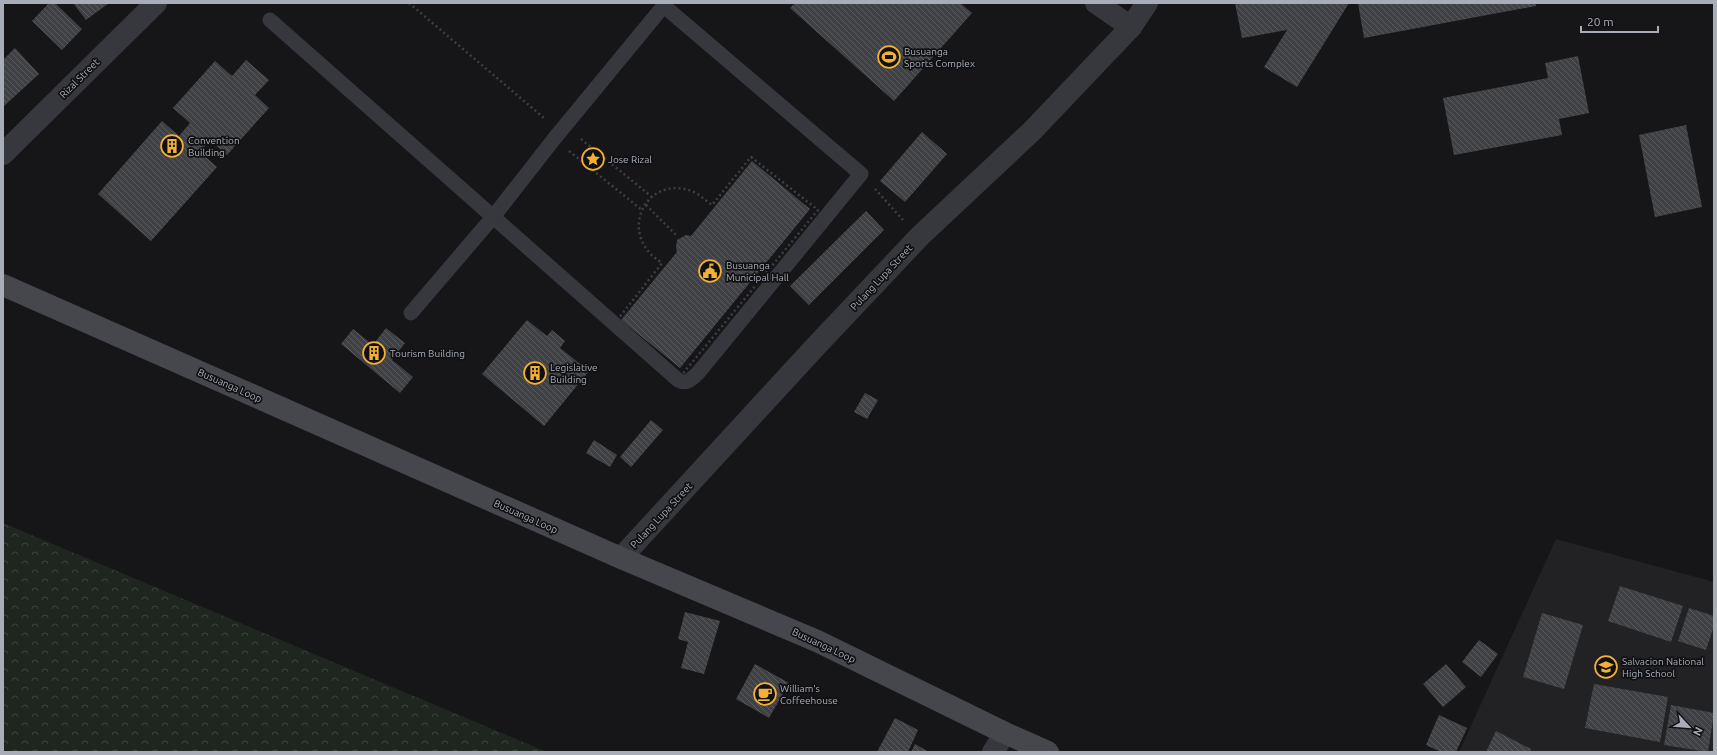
<svg xmlns="http://www.w3.org/2000/svg" width="1717" height="755" font-family="Ubuntu,sans-serif">
  <style>
    .built { fill: #222225 }
    .forest { fill: url(#forest-crowns) }
    .building { fill: url(#building-back-hatch) }
    .lines { fill: none; stroke-linecap: round; stroke-linejoin: round }
    .path { stroke: #3d3f44; stroke-width: 2.5; stroke-dasharray: 2 3; stroke-linecap: butt }
    .service { stroke: #37383d; stroke-width: 15 }
    .minor { stroke: #37383d; stroke-width: 22 }
    .secondary { stroke: #45474d; stroke-width: 22 }
    .labels { text-anchor: middle; stroke-width: 3.5; stroke-linejoin: round; paint-order: stroke }
    .poi-label { font-size: 10px; fill: #a8adb8; stroke: #111113; text-anchor: start }
    .street-label { font-size: 10px; fill: #a8adb8; stroke: #111113 }
  </style>
  <defs>
    <pattern id="forest-crowns" width="20" height="18" patternUnits="userSpaceOnUse"><rect width="20" height="18" fill="#1e261f"/><path d="M2 6a3 3 0 1 1 6 0M12 15a3 3 0 1 1 6 0" fill="none" stroke="#3c433d"/></pattern>
    <pattern id="building-back-hatch" width="6" height="6" patternUnits="userSpaceOnUse"><rect width="6" height="6" fill="#404145"/><path d="M-1 5l2 2M0 0l6 6M5-1l2 2" fill="none" stroke="#595a5e"/></pattern>
  </defs>
  <rect width="100%" height="100%" fill="#161618"/>
  <polygon class="built" points="1556,539 1714,582 1714,752 1459,752"/>
  <polygon class="forest" points="3,523 547,752 3,752"/>
  <g class="building">
    <polygon points="49,3 55,3 82,29 62,50 32,21"/>
    <polygon points="73,3 109,3 86,20"/>
    <polygon points="795,3 960,3 972,13 894,101 790,8"/>
    <polygon points="1235,3 1349,3 1297,87 1264,67 1287,30 1242,38"/>
    <polygon points="1358,3 1535,3 1536,6 1364,38"/>
    <polygon points="15,48 39,74 3,107 3,60"/>
    <polygon points="1578,56 1589,113 1559,119 1562,135 1454,155 1443,98 1548,78 1545,63"/>
    <polygon points="246,60 269,80 255,95 269,108 227,155 210,140 200,152 217,167 151,241 98,194 162,121 179,136 190,123 173,108 215,61 232,76"/>
    <polygon points="1686,125 1702,207 1655,217 1639,135"/>
    <polygon points="922,132 947,154 905,202 880,181"/>
    <polygon points="752,161 810,209 680,368 621,320 677,252 676,247 677,240 686,235 691,236"/>
    <polygon points="866,211 884,230 809,305 790,286"/>
    <polygon points="527,320 547,336 552,330 565,341 560,348 589,371 544,426 482,374"/>
    <polygon points="386,328 405,343 392,360 413,377 400,393 341,344 353,329 373,345"/>
    <polygon points="865,393 878,400 867,419 854,412"/>
    <polygon points="651,420 663,430 631,467 620,457"/>
    <polygon points="594,440 617,455 610,467 586,453"/>
    <polygon points="1620,586 1683,606 1671,642 1608,621"/>
    <polygon points="1689,608 1714,616 1714,626 1706,650 1678,641"/>
    <polygon points="685,612 720,621 704,674 681,668 688,642 678,639"/>
    <polygon points="1542,613 1583,625 1564,689 1523,677"/>
    <polygon points="1479,640 1498,654 1481,677 1462,662"/>
    <polygon points="755,664 789,683 769,718 736,699"/>
    <polygon points="1446,664 1466,687 1443,707 1423,684"/>
    <polygon points="1594,684 1668,697 1660,742 1585,728"/>
    <polygon points="1671,705 1714,713 1708,752 1664,745"/>
    <polygon points="1439,715 1467,728 1456,752 1441,752 1426,745"/>
    <polygon points="895,718 918,730 908,752 877,752"/>
    <polygon points="1496,731 1531,749 1530,752 1486,752"/>
    <polygon points="915,744 929,752 911,752"/>
  </g>
  <g class="lines">
    <g class="path">
      <polyline points="409,3 544,118"/>
      <polyline points="581,139 652,197"/>
      <polyline points="569,151 642,210"/>
      <path d="M 751,157 L 818,210 L 680,377 L 615,323 L 662,263 C 614,233 648,172 694,192 C 700,195 706,201 712,205 Z"/>
      <polyline points="875,189 903,220"/>
      <polyline points="646,205 677,236"/>
    </g>
    <g class="service">
      <path d="M 270,20 L 678,380 C 687,385 691,379 698,373 L 861,174 L 664,6"/>
      <polyline points="411,313 493,217 554,139 666,3"/>
    </g>
    <g class="minor">
      <polyline points="1096,3 1131,27"/>
      <polyline points="3,154 156,3"/>
      <polyline points="621,558 817,345 920,236 1032,131 1131,27 1147,3"/>
      <polyline points="993,752 1005,733"/>
    </g>
    <polyline class="secondary" points="3,285 621,558 817,641 1005,733 1048,752"/>
  </g>
  <defs>
    <g id="stadium-ring" transform="scale(1.15)"><circle r="9.5" fill="#111113" stroke="#f2b134" stroke-width="1.5"/><path d="M0-5a6.5 5 0 1 0 0 10a6.5 5 0 1 0 0-10ZM-3.5-1.8h7v3.6h-7Z" fill="#f2b134"/></g>
    <g id="building-ring" transform="scale(1.15)"><circle r="9.5" fill="#111113" stroke="#f2b134" stroke-width="1.5"/><path d="M-4-6H4V6H1V3H-1V6H-4ZM-2.5-4.3h1.7v1.8h-1.7ZM.8-4.3h1.7v1.8H.8ZM-2.5-1h1.7V.8h-1.7ZM.8-1h1.7V.8H.8Z" fill="#f2b134"/></g>
    <g id="sight-ring" transform="scale(1.15)"><circle r="9.5" fill="#111113" stroke="#f2b134" stroke-width="1.5"/><path d="M0-6L1.8-2.2L6-1.7L2.9 1.2L3.7 5.4L0 3.3L-3.7 5.4L-2.9 1.2L-6-1.7L-1.8-2.2Z" fill="#f2b134"/></g>
    <g id="civic-ring" transform="scale(1.15)"><circle r="9.5" fill="#111113" stroke="#f2b134" stroke-width="1.5"/><path d="M-.6-6.5H3V-4.5H.6V-3L4-1V1h2V6H-6V1h2V-1L-.6-3ZM-1.2 2.5V6h2.4V2.5Z" fill="#f2b134"/></g>
    <g id="school-ring" transform="scale(1.15)"><circle r="9.5" fill="#111113" stroke="#f2b134" stroke-width="1.5"/><path d="M0-5L7-2L0 1L-7-2ZM-4 1L0 2.5L4 1V4Q0 6-4 4Z" fill="#f2b134"/></g>
    <g id="cafe-ring" transform="scale(1.15)"><circle r="9.5" fill="#111113" stroke="#f2b134" stroke-width="1.5"/><path d="M-5.5-4.5H6V0H3Q3 3.5 0 3.5H-2.5Q-5.5 3.5-5.5 0ZM3-3.2v2h1.7v-2ZM-6 4.5H4V6H-6Z" fill="#f2b134"/></g>
  </defs>
  <g fill-rule="evenodd">
    <use href="#stadium-ring" x="889" y="57"/>
    <use href="#building-ring" x="172" y="146"/>
    <use href="#sight-ring" x="593" y="159"/>
    <use href="#civic-ring" x="710" y="271"/>
    <use href="#building-ring" x="374" y="353"/>
    <use href="#building-ring" x="535" y="373"/>
    <use href="#school-ring" x="1606" y="667"/>
    <use href="#cafe-ring" x="765" y="694"/>
  </g>
  <g class="labels">
    <g class="poi-label">
      <text x="904" y="55">Busuanga<tspan x="904" dy="12">Sports Complex</tspan></text>
      <text x="188" y="144">Convention<tspan x="188" dy="12">Building</tspan></text>
      <text x="608" y="163">Jose Rizal</text>
      <text x="726" y="269">Busuanga<tspan x="726" dy="12">Municipal Hall</tspan></text>
      <text x="390" y="357">Tourism Building</text>
      <text x="550" y="371">Legislative<tspan x="550" dy="12">Building</tspan></text>
      <text x="1622" y="665">Salvacion National<tspan x="1622" dy="12">High School</tspan></text>
      <text x="780" y="692">William's<tspan x="780" dy="12">Coffeehouse</tspan></text>
    </g>
    <g class="street-label">
      <text transform="translate(79 78) rotate(-45)" y="4">Rizal Street</text>
      <text transform="translate(881 277) rotate(-47)" y="4">Pulang Lupa Street</text>
      <text transform="translate(230 385) rotate(24)" y="4">Busuanga Loop</text>
      <text transform="translate(661 515) rotate(-47)" y="4">Pulang Lupa Street</text>
      <text transform="translate(526 516) rotate(24)" y="4">Busuanga Loop</text>
      <text transform="translate(824 645) rotate(25)" y="4">Busuanga Loop</text>
    </g>
  </g>
  <rect width="1717" height="755" fill="none" stroke="#a8adb8" stroke-width="8"/>
  <g transform="translate(1689 727) rotate(116)" stroke="#111113" stroke-width="3" paint-order="stroke">
  <path d="M0-3L7 15L0 10L-7 15Z" fill="#a8adb8"/>
  <text y="-6" font-size="11" font-weight="bold" text-anchor="middle" fill="#a8adb8">N</text>
  </g>
  <path d="M1581 26v6h77v-6" fill="none" stroke="#a8adb8" stroke-width="2"/>
  <text x="1587" y="26" font-size="12" fill="#a8adb8" stroke="#111113" stroke-width="3" paint-order="stroke">20 m</text>
</svg>
